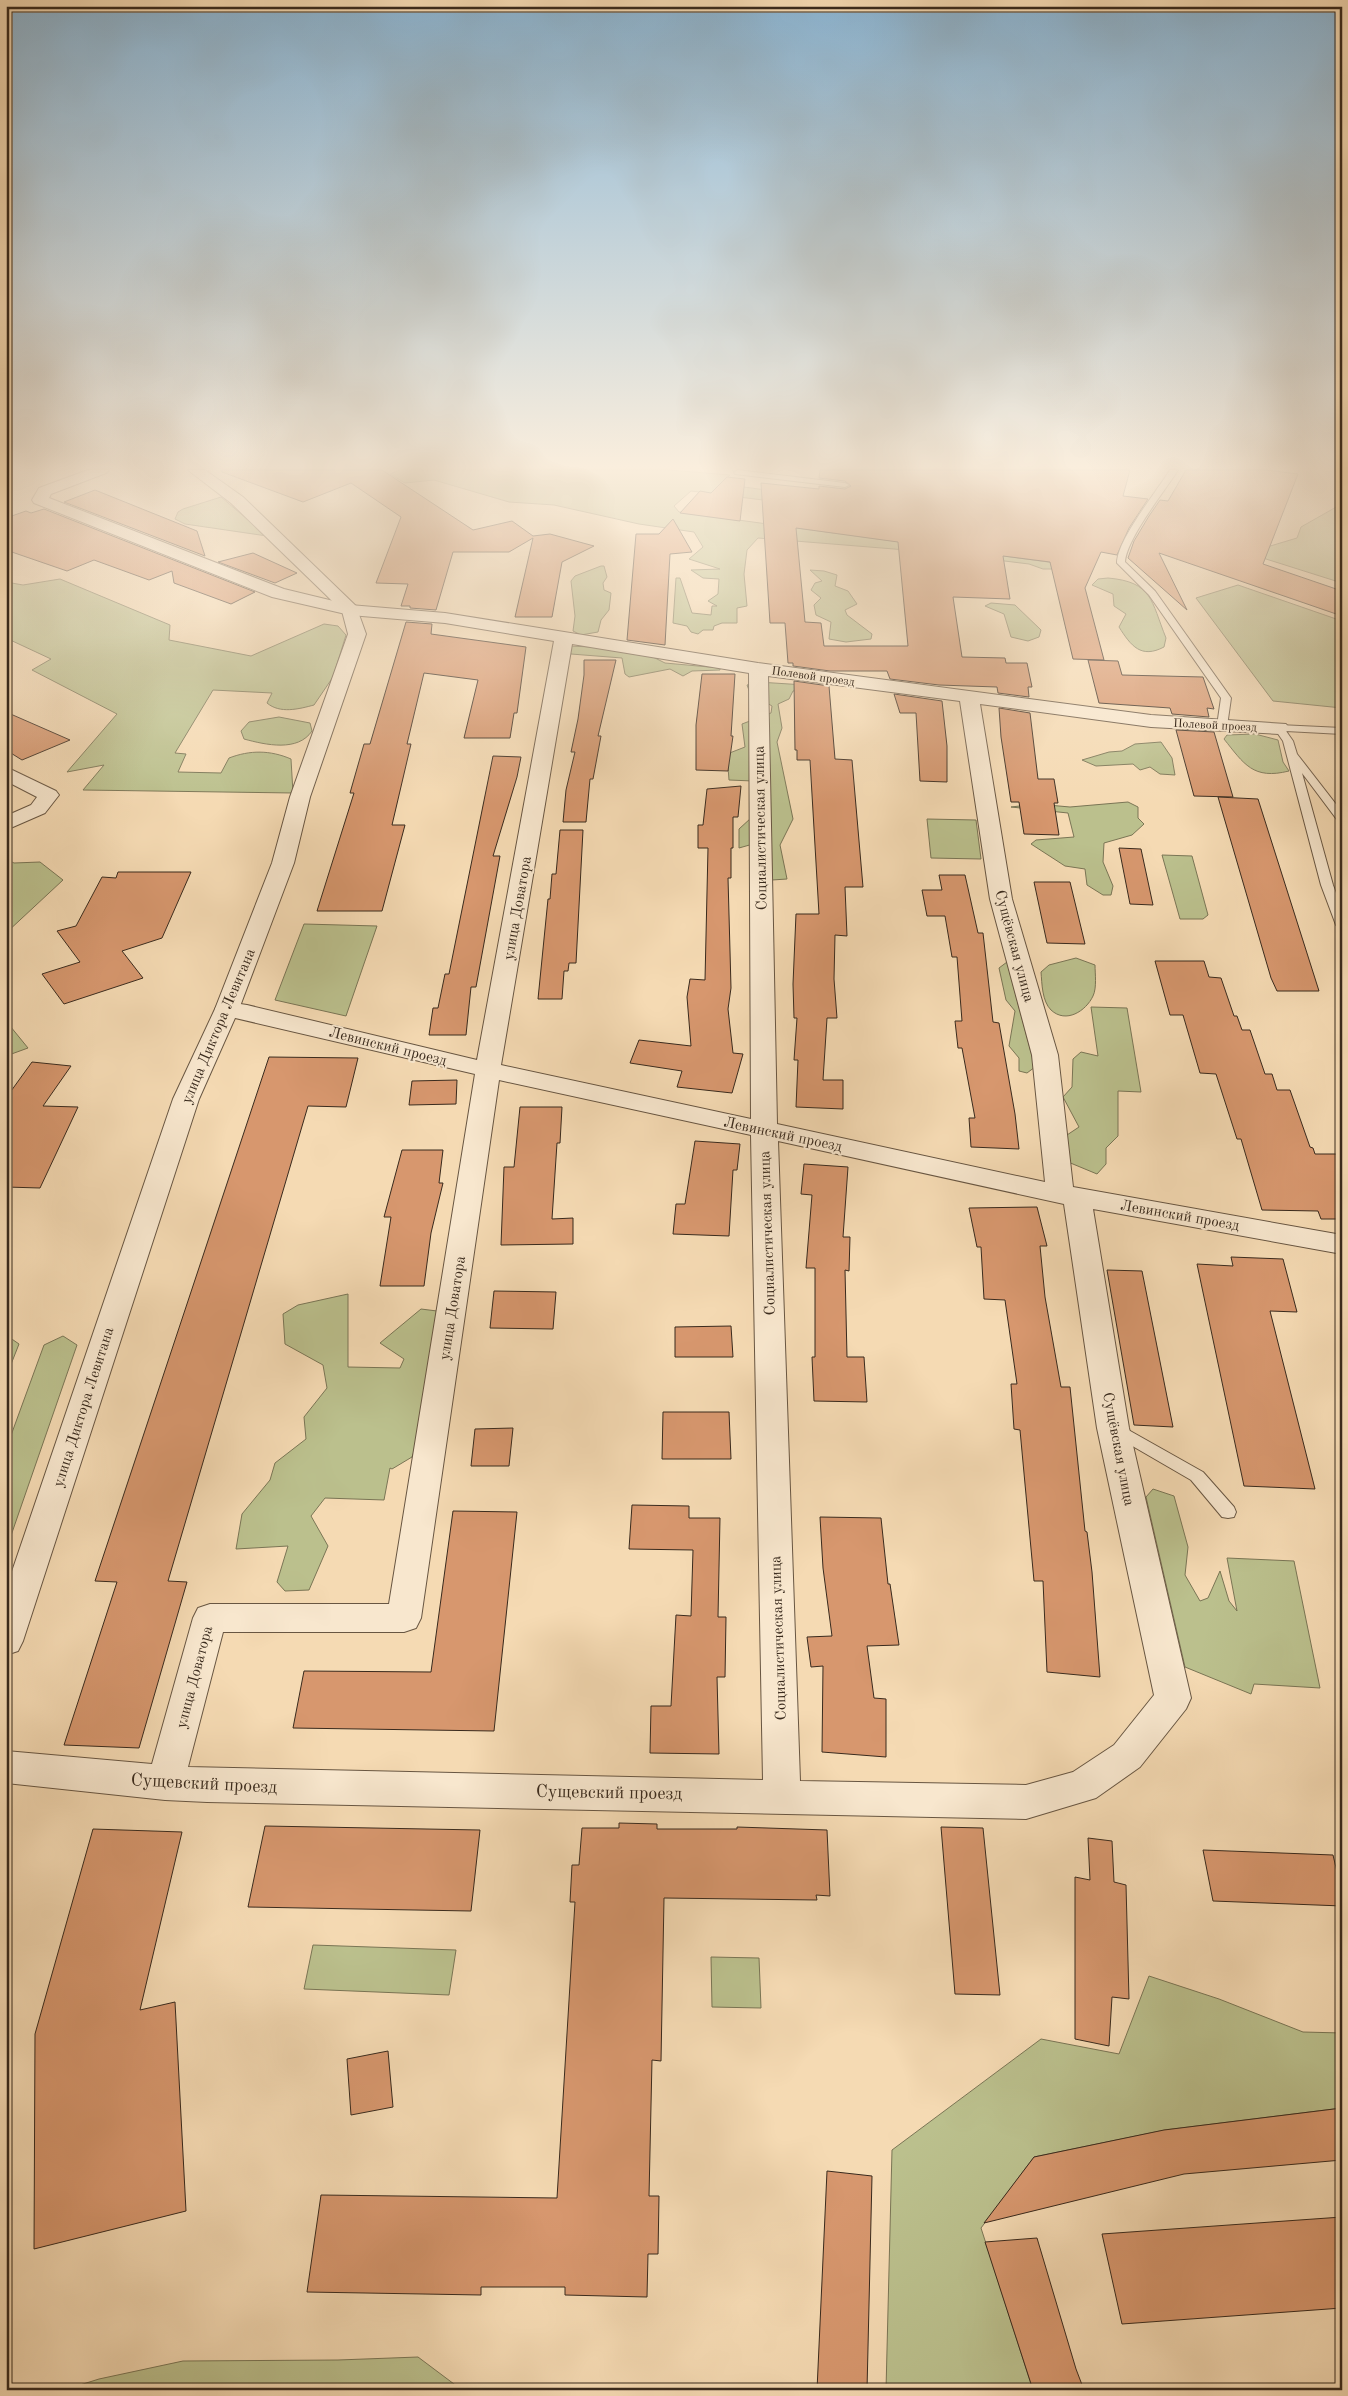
<svg xmlns="http://www.w3.org/2000/svg" width="1348" height="2396" font-family="'Old Standard TT',serif">
  <style>
    .green { fill: #bbc08d; stroke: #7a7555 }
    .building { fill: #d7976e; stroke: #392a1d; fill-rule: evenodd }
    .lines { fill: none; stroke-linecap: round; stroke-linejoin: round }
    .service-casing { stroke: #685642; stroke-width: 2 }
    .minor-casing { stroke: #685642; stroke-width: 2 }
    .tertiary-casing { stroke: #685642; stroke-width: 2 }
    .service { fill: #f8e7ce; fill-rule: evenodd }
    .minor { fill: #f8e7ce; fill-rule: evenodd }
    .tertiary { fill: #f8e7ce; fill-rule: evenodd }
    .labels { text-anchor: middle; stroke-width: 4; stroke-linejoin: round; paint-order: stroke }
    .far-street-label { font-size: 12px; fill: #392a1d; stroke: #f8e7ce }
    .street-label { font-size: 15px; fill: #392a1d; stroke: #f8e7ce }
    .near-street-label { font-size: 18px; fill: #392a1d; stroke: #f8e7ce }
  </style>
  <rect width="100%" height="100%" fill="#f5dab3"/>
  <filter id="stains"><feTurbulence type="fractalNoise" baseFrequency=".004" numOctaves="4"/><feColorMatrix values="0 0 0 0 .2 0 0 0 0 .09 0 0 0 0 .02 0 0 0 .5 -.17"/></filter>
  <radialGradient id="worn" r=".72"><stop offset=".6" stop-color="#630" stop-opacity="0"/><stop offset="1" stop-color="#630" stop-opacity=".3"/></radialGradient>
  <g class="green">
    <polygon points="400,470 669,470 730,475 721,484 857,502 851,511 691,491 674,506 679,512 1063,564 1059,569 1043,569 1029,564 931,552 758,538 747,550 744,574 747,606 737,608 737,623 722,623 714,626 713,630 703,630 698,634 691,632 687,626 673,623 676,578 680,578 692,613 711,615 712,606 717,606 708,601 718,594 719,579 703,578 691,570 720,569 689,559 703,547 694,532 639,524 554,505 509,502 434,480 405,483 390,474"/>
    <polygon points="221,497 267,536 185,524 175,519 178,512 183,509"/>
    <polygon points="1338,506 1342,507 1342,583 1247,553 1297,538 1301,527"/>
    <polygon points="601,566 604,566 607,577 603,583 604,590 611,593 609,610 601,620 598,632 581,635 573,631 575,616 571,581 575,576"/>
    <polygon points="810,570 824,571 837,575 835,586 848,591 857,604 845,610 847,615 872,634 871,639 846,642 829,639 831,622 816,615 814,605 821,598 811,590 815,583 822,581"/>
    <path d="M 1108,578 C 1153,582 1151,601 1166,638 L 1164,647 C 1141,659 1131,646 1119,627 L 1126,614 L 1114,606 L 1113,594 L 1092,585 L 1098,579 Z"/>
    <path d="M 60,579 L 170,625 L 169,640 L 251,656 L 324,624 L 338,626 L 346,635 L 333,677 L 314,705 C 299,709 280,714 267,703 L 272,693 L 213,690 L 175,753 L 186,754 L 178,772 L 221,773 L 229,758 C 250,750 270,750 291,759 L 293,793 L 83,790 L 104,765 L 67,772 L 117,714 L 32,670 L 51,659 L 6,638 L 6,582 L 23,585 Z"/>
    <polygon points="1238,585 1342,621 1342,708 1273,701 1196,598"/>
    <polygon points="991,603 1015,605 1041,630 1039,637 1028,641 1011,637 1004,614 985,606"/>
    <polygon points="568,646 593,647 651,656 665,663 720,668 720,670 692,671 683,676 670,669 629,677 625,674 622,658 571,654"/>
    <polygon points="758,682 805,685 806,689 793,691 789,699 778,704 782,728 777,742 793,819 780,845 787,879 772,880 767,840 739,848 739,829 751,818 753,781 729,780 727,754 745,747 742,724 771,713 772,706 750,693 747,685"/>
    <path d="M 279,717 L 310,723 L 312,731 C 298,752 266,745 244,739 L 241,731 L 249,722 Z"/>
    <path d="M 1255,734 L 1278,740 L 1283,762 L 1289,771 C 1253,780 1244,764 1224,739 L 1227,735 Z"/>
    <polygon points="1161,742 1172,758 1175,775 1160,774 1150,767 1140,770 1133,764 1096,766 1082,760 1109,752 1122,751 1135,744"/>
    <polygon points="1128,802 1138,807 1138,818 1144,824 1132,835 1104,843 1103,862 1113,886 1111,895 1103,895 1087,885 1085,869 1065,866 1031,844 1036,840 1074,837 1068,813 1011,807 1037,804 1070,807"/>
    <polygon points="927,819 976,820 981,859 931,858"/>
    <polygon points="1162,855 1192,856 1208,915 1203,919 1180,919"/>
    <polygon points="6,859 14,863 40,862 63,880 6,933"/>
    <polygon points="304,924 377,926 346,1016 275,1000"/>
    <path d="M 1076,958 L 1095,965 C 1095,973 1097,988 1093,996 C 1086,1011 1066,1024 1051,1010 C 1042,1001 1042,984 1041,972 L 1049,965 Z"/>
    <polygon points="1007,962 1035,1067 1027,1073 1019,1071 1019,1058 1009,1046 1015,1011 1006,1000 999,968"/>
    <polygon points="1091,1007 1127,1008 1141,1092 1118,1091 1118,1136 1106,1148 1106,1164 1097,1174 1056,1157 1064,1137 1079,1127 1063,1097 1072,1087 1073,1059 1081,1052 1098,1056"/>
    <polygon points="6,1021 28,1048 6,1056"/>
    <polygon points="348,1294 348,1367 400,1368 404,1359 380,1343 421,1309 437,1311 435,1399 412,1457 392,1469 390,1468 384,1500 325,1498 311,1516 328,1546 309,1590 285,1591 277,1582 288,1546 236,1549 242,1514 270,1480 275,1463 306,1439 304,1417 327,1388 323,1365 285,1344 283,1314 298,1305"/>
    <polygon points="6,1335 19,1344 6,1377"/>
    <polygon points="63,1336 77,1345 6,1550 6,1449 44,1345"/>
    <polygon points="1153,1489 1174,1496 1188,1547 1185,1575 1200,1601 1208,1598 1220,1571 1229,1601 1237,1611 1227,1558 1294,1561 1320,1688 1254,1684 1251,1694 1185,1667 1146,1497"/>
    <polygon points="313,1945 456,1950 449,1995 304,1989"/>
    <polygon points="711,1957 759,1958 761,2008 712,2007"/>
    <polygon points="1149,1976 1219,1999 1303,2032 1342,2033 1342,2108 1165,2130 1034,2157 981,2228 1033,2390 886,2390 892,2150 1041,2039 1119,2054"/>
    <polygon points="418,2357 462,2390 64,2390 99,2379 183,2361 338,2360"/>
  </g>
  <g class="building">
    <polygon points="222,470 382,470 473,530 512,521 533,536 550,534 594,546 562,562 552,617 515,617 533,538 509,552 453,552 436,610 410,608 410,606 401,606 408,584 376,583 401,517 351,483 303,502 222,472"/>
    <path d="M 820,470 L 1130,470 L 1123,496 L 1148,499 L 1129,528 L 1117,555 L 1101,552 L 1085,588 L 1104,660 L 1073,659 L 1050,562 L 1003,556 L 1010,599 L 953,597 L 962,657 L 1005,658 L 1006,663 L 1027,663 L 1032,687 L 1028,687 L 1029,697 L 998,693 L 997,687 L 939,685 L 890,679 L 887,671 L 830,671 L 793,666 L 793,663 L 788,663 L 785,623 L 770,623 L 761,483 L 819,489 L 819,486 L 845,489 L 851,486 L 845,481 L 819,478 ZM 796,528 L 898,542 L 908,646 L 824,646 L 821,623 L 805,622 Z"/>
    <polygon points="1186,470 1267,470 1298,474 1263,564 1342,591 1342,616 1159,553 1187,610 1128,558 1134,541 1149,516 1160,500 1168,501"/>
    <polygon points="727,477 745,479 740,521 680,513 700,491 711,493"/>
    <polygon points="95,490 197,531 205,556 64,502"/>
    <polygon points="44,509 255,592 231,604 174,583 172,571 149,580 94,560 67,571 6,550 6,518 26,511 31,513"/>
    <polygon points="673,519 692,552 670,554 665,645 627,640 636,534 659,534"/>
    <polygon points="253,553 297,573 275,583 218,562"/>
    <polygon points="406,622 432,624 431,634 526,647 517,713 514,713 510,738 464,738 478,680 424,673 407,744 411,744 392,825 405,825 382,911 317,911 354,793 350,793 364,744 370,744"/>
    <polygon points="584,660 616,660 598,736 601,736 593,779 590,779 586,822 563,822 566,790 575,752 571,752 578,719 584,675"/>
    <polygon points="1088,660 1118,661 1122,675 1203,677 1214,709 1207,708 1209,717 1172,714 1170,708 1099,703"/>
    <polygon points="702,674 735,674 731,736 733,736 728,771 696,770 696,725"/>
    <polygon points="794,681 829,686 835,759 852,760 863,887 845,887 847,936 835,935 834,979 837,1018 827,1018 823,1080 843,1080 843,1109 796,1107 798,1060 794,1060 797,1018 794,1018 793,984 796,914 819,914 810,760 797,760 797,750 795,750"/>
    <polygon points="894,694 942,701 947,746 947,782 920,781 916,713 900,713"/>
    <polygon points="999,708 1030,713 1038,779 1054,779 1058,803 1054,803 1059,835 1024,834 1019,802 1011,802 1001,737"/>
    <polygon points="6,712 70,740 22,760 6,750"/>
    <polygon points="1176,730 1214,732 1233,797 1194,796"/>
    <polygon points="493,756 521,757 517,777 493,856 500,856 476,987 471,987 466,1035 429,1035 433,1008 438,1008 445,974 449,974"/>
    <polygon points="741,786 738,817 733,817 733,848 731,848 731,878 728,878 731,988 728,1009 733,1053 743,1054 732,1093 677,1087 682,1071 630,1063 639,1040 691,1046 687,997 690,979 705,980 708,848 698,848 698,825 703,825 707,789"/>
    <polygon points="1218,797 1258,799 1319,991 1277,991 1271,978"/>
    <polygon points="560,830 583,830 576,963 569,963 568,971 564,971 562,999 538,999 548,899 550,899 552,874 556,874"/>
    <polygon points="1119,848 1141,849 1153,905 1130,904"/>
    <polygon points="118,872 191,872 162,938 122,951 143,978 64,1004 42,974 80,962 57,931 76,926 102,877 116,878"/>
    <polygon points="939,875 965,875 978,933 983,933 993,1022 999,1023 1015,1114 1019,1149 971,1147 969,1118 975,1118 962,1048 958,1048 955,1021 962,1021 957,957 952,957 945,916 927,916 922,890 942,890"/>
    <polygon points="1034,882 1070,882 1085,944 1047,943"/>
    <polygon points="1155,961 1204,961 1209,977 1221,978 1234,1016 1237,1016 1242,1030 1250,1030 1265,1074 1272,1074 1277,1090 1290,1090 1310,1147 1313,1148 1315,1154 1336,1154 1342,1170 1342,1219 1321,1219 1318,1211 1262,1210 1241,1139 1237,1139 1216,1074 1200,1073 1183,1015 1170,1015"/>
    <polygon points="269,1057 358,1058 346,1107 308,1106 168,1581 187,1582 139,1748 64,1745 117,1582 95,1581"/>
    <polygon points="32,1062 71,1066 43,1106 78,1107 40,1188 6,1187 6,1098"/>
    <polygon points="457,1080 456,1104 409,1105 412,1081"/>
    <polygon points="520,1107 562,1107 560,1143 557,1143 552,1219 573,1218 573,1244 501,1245 504,1167 514,1167"/>
    <polygon points="695,1141 740,1144 737,1170 733,1170 729,1236 673,1234 676,1204 685,1204"/>
    <polygon points="402,1150 443,1150 439,1183 443,1183 431,1233 424,1286 380,1286 391,1217 384,1217"/>
    <polygon points="804,1164 848,1167 843,1237 850,1237 849,1271 845,1270 847,1357 864,1357 867,1402 814,1401 812,1357 815,1357 815,1268 806,1268 812,1195 801,1194"/>
    <polygon points="1037,1207 1047,1246 1040,1246 1045,1297 1061,1387 1070,1387 1085,1531 1087,1532 1092,1572 1100,1677 1047,1672 1043,1581 1034,1581 1020,1430 1014,1429 1011,1384 1017,1384 1005,1300 984,1299 981,1247 977,1247 969,1208"/>
    <polygon points="1231,1257 1283,1259 1297,1312 1270,1311 1315,1489 1244,1486 1197,1264 1233,1266"/>
    <polygon points="1107,1270 1142,1271 1173,1427 1134,1425"/>
    <polygon points="494,1291 556,1292 553,1329 490,1328"/>
    <polygon points="731,1326 733,1357 675,1357 675,1327"/>
    <polygon points="663,1412 729,1412 731,1459 662,1459"/>
    <polygon points="513,1428 509,1466 471,1466 475,1429"/>
    <polygon points="632,1505 689,1506 689,1518 720,1518 718,1617 726,1617 725,1677 717,1677 719,1754 650,1753 651,1706 671,1706 676,1615 691,1616 693,1550 629,1549"/>
    <polygon points="453,1511 517,1512 494,1731 293,1728 304,1671 431,1672"/>
    <polygon points="820,1517 881,1518 888,1584 890,1584 899,1645 867,1646 874,1698 886,1699 886,1757 822,1752 823,1666 811,1667 807,1637 832,1636 823,1568"/>
    <polygon points="619,1823 657,1824 657,1829 737,1829 737,1827 827,1830 830,1896 816,1895 817,1900 664,1898 661,2061 652,2060 649,2196 659,2196 658,2254 648,2254 647,2297 565,2295 565,2287 481,2287 481,2295 307,2292 321,2195 557,2198 575,1902 570,1902 572,1865 579,1865 582,1828 619,1828"/>
    <polygon points="265,1826 480,1830 471,1911 248,1907"/>
    <polygon points="941,1827 983,1828 1000,1995 955,1994"/>
    <polygon points="93,1829 182,1832 140,2010 175,2002 186,2211 34,2249 35,2034"/>
    <polygon points="1088,1838 1112,1841 1114,1882 1126,1885 1129,1999 1112,1997 1109,2046 1075,2039 1075,1877 1090,1880"/>
    <polygon points="1203,1850 1333,1855 1342,1893 1342,1906 1213,1901"/>
    <polygon points="388,2051 393,2107 351,2115 347,2059"/>
    <polygon points="1342,2108 1342,2160 1184,2174 984,2223 1034,2157 1164,2130"/>
    <polygon points="827,2171 872,2176 867,2390 817,2390"/>
    <polygon points="1342,2217 1342,2308 1122,2324 1102,2234"/>
    <polygon points="1037,2238 1076,2369 1084,2390 1033,2390 985,2242"/>
  </g>
  <g class="lines">
    <g class="service-casing">
      <g id="service">
        <polygon points="738,470 845,483 849,485 845,487 735,474 734,472"/>
        <path d="M 1170,470 L 1178,470 C 1164,492 1127,538 1125,562 L 1155,591 L 1231,698 L 1227,726 L 1222,729 L 1217,726 L 1221,698 L 1149,595 L 1117,563 C 1117,540 1157,491 1170,470 Z"/>
        <polygon points="1279,725 1342,728 1342,734 1286,731 1293,741 1297,754 1342,812 1342,822 1338,821 1302,773 1333,885 1342,909 1342,928 1336,925 1321,885 1283,741 1274,728"/>
        <polygon points="1116,1423 1203,1472 1234,1507 1236,1512 1234,1517 1228,1518 1222,1517 1191,1480 1110,1433 1108,1429 1110,1425"/>
      </g>
    </g>
    <g class="minor-casing">
      <g id="minor">
        <path d="M 88,470 L 109,470 L 106,473 L 51,494 L 49,498 L 284,589 L 350,605 L 445,613 L 758,663 L 1151,715 L 1286,724 L 1289,728 L 1286,732 L 1279,734 L 1151,727 L 980,704 L 1012,899 L 1058,1055 L 1073,1187 L 1342,1235 L 1342,1254 L 1093,1209 L 1129,1428 L 1191,1698 L 1186,1709 L 1140,1767 L 1096,1798 L 1026,1819 L 207,1802 L 165,1800 L 6,1783 L 6,1751 L 152,1764 L 193,1618 L 198,1608 L 210,1604 L 389,1604 L 475,1074 L 218,1014 L 215,1009 L 218,1004 L 227,1002 L 247,1005 L 477,1060 L 554,641 L 445,623 L 350,615 L 272,597 L 34,503 L 32,500 L 39,488 ZM 572,644 L 749,673 L 751,1119 L 501,1065 ZM 768,676 L 960,701 L 990,899 L 1032,1055 L 1045,1182 L 777,1124 ZM 499,1080 L 751,1135 L 763,1780 L 188,1767 L 223,1632 L 404,1632 L 416,1628 L 421,1618 ZM 778,1141 L 1064,1204 L 1097,1428 L 1154,1695 L 1114,1745 L 1073,1772 L 1026,1785 L 800,1781 Z"/>
        <polygon points="6,767 56,791 59,795 45,813 6,830 6,816 31,805 37,797 6,781"/>
      </g>
    </g>
    <g class="tertiary-casing">
      <polygon id="tertiary" points="188,470 205,470 243,497 356,606 366,634 310,797 294,863 239,1009 199,1099 23,1641 18,1651 6,1655 6,1589 173,1099 215,1009 272,863 290,797 348,634 342,611 324,593 231,503"/>
    </g>
    <use href="#service" class="service"/>
    <use href="#minor" class="minor"/>
    <use href="#tertiary" class="tertiary"/>
  </g>
  <linearGradient id="sky" x2="0" y2="1"><stop stop-color="#8bb6d5"/><stop offset="0.58" stop-color="#faeedd"/><stop offset="1" stop-color="#faeedd" stop-opacity="0"/></linearGradient>
  <rect width="1348" height="805" fill="url(#sky)"/>
  <g class="labels">
    <g class="far-street-label">
      <text transform="translate(813 676) rotate(8)" y="4">Полевой проезд</text>
      <text transform="translate(1215 725) rotate(3)" y="4">Полевой проезд</text>
    </g>
    <g class="street-label">
      <text transform="translate(760 828) rotate(-91)" y="5">Социалистическая улица</text>
      <text transform="translate(517 908) rotate(-80)" y="5">улица Доватора</text>
      <text transform="translate(1015 946) rotate(75)" y="5">Сущёвская улица</text>
      <text transform="translate(218 1026) rotate(-67)" y="5">улица Диктора Левитана</text>
      <text transform="translate(388 1046) rotate(14)" y="5">Левинский проезд</text>
      <text transform="translate(783 1134) rotate(12)" y="5">Левинский проезд</text>
      <text transform="translate(1180 1215) rotate(10)" y="5">Левинский проезд</text>
      <text transform="translate(767 1233) rotate(-92)" y="5">Социалистическая улица</text>
      <text transform="translate(452 1308) rotate(-81)" y="5">улица Доватора</text>
      <text transform="translate(83 1407) rotate(-72)" y="5">улица Диктора Левитана</text>
      <text transform="translate(1119 1449) rotate(79)" y="5">Сущёвская улица</text>
      <text transform="translate(778 1638) rotate(-92)" y="5">Социалистическая улица</text>
      <text transform="translate(194 1677) rotate(-75)" y="5">улица Доватора</text>
    </g>
    <g class="near-street-label">
      <text transform="translate(204 1783) rotate(3)" y="6">Сущевский проезд</text>
      <text transform="translate(609 1792) rotate(1)" y="6">Сущевский проезд</text>
    </g>
  </g>
  <rect width="1348" height="2396" fill="none" stroke="#f5dab3" stroke-width="25"/>
  <rect x="8" y="8" width="1333" height="2381" fill="none" stroke="#392a1d" stroke-width="2.5"/>
  <rect x="12" y="12" width="1323" height="2371" fill="none" stroke="#392a1d"/>
  <rect width="100%" height="100%" filter="url(#stains)"/>
  <rect width="100%" height="100%" fill="url(#worn)"/>
</svg>
